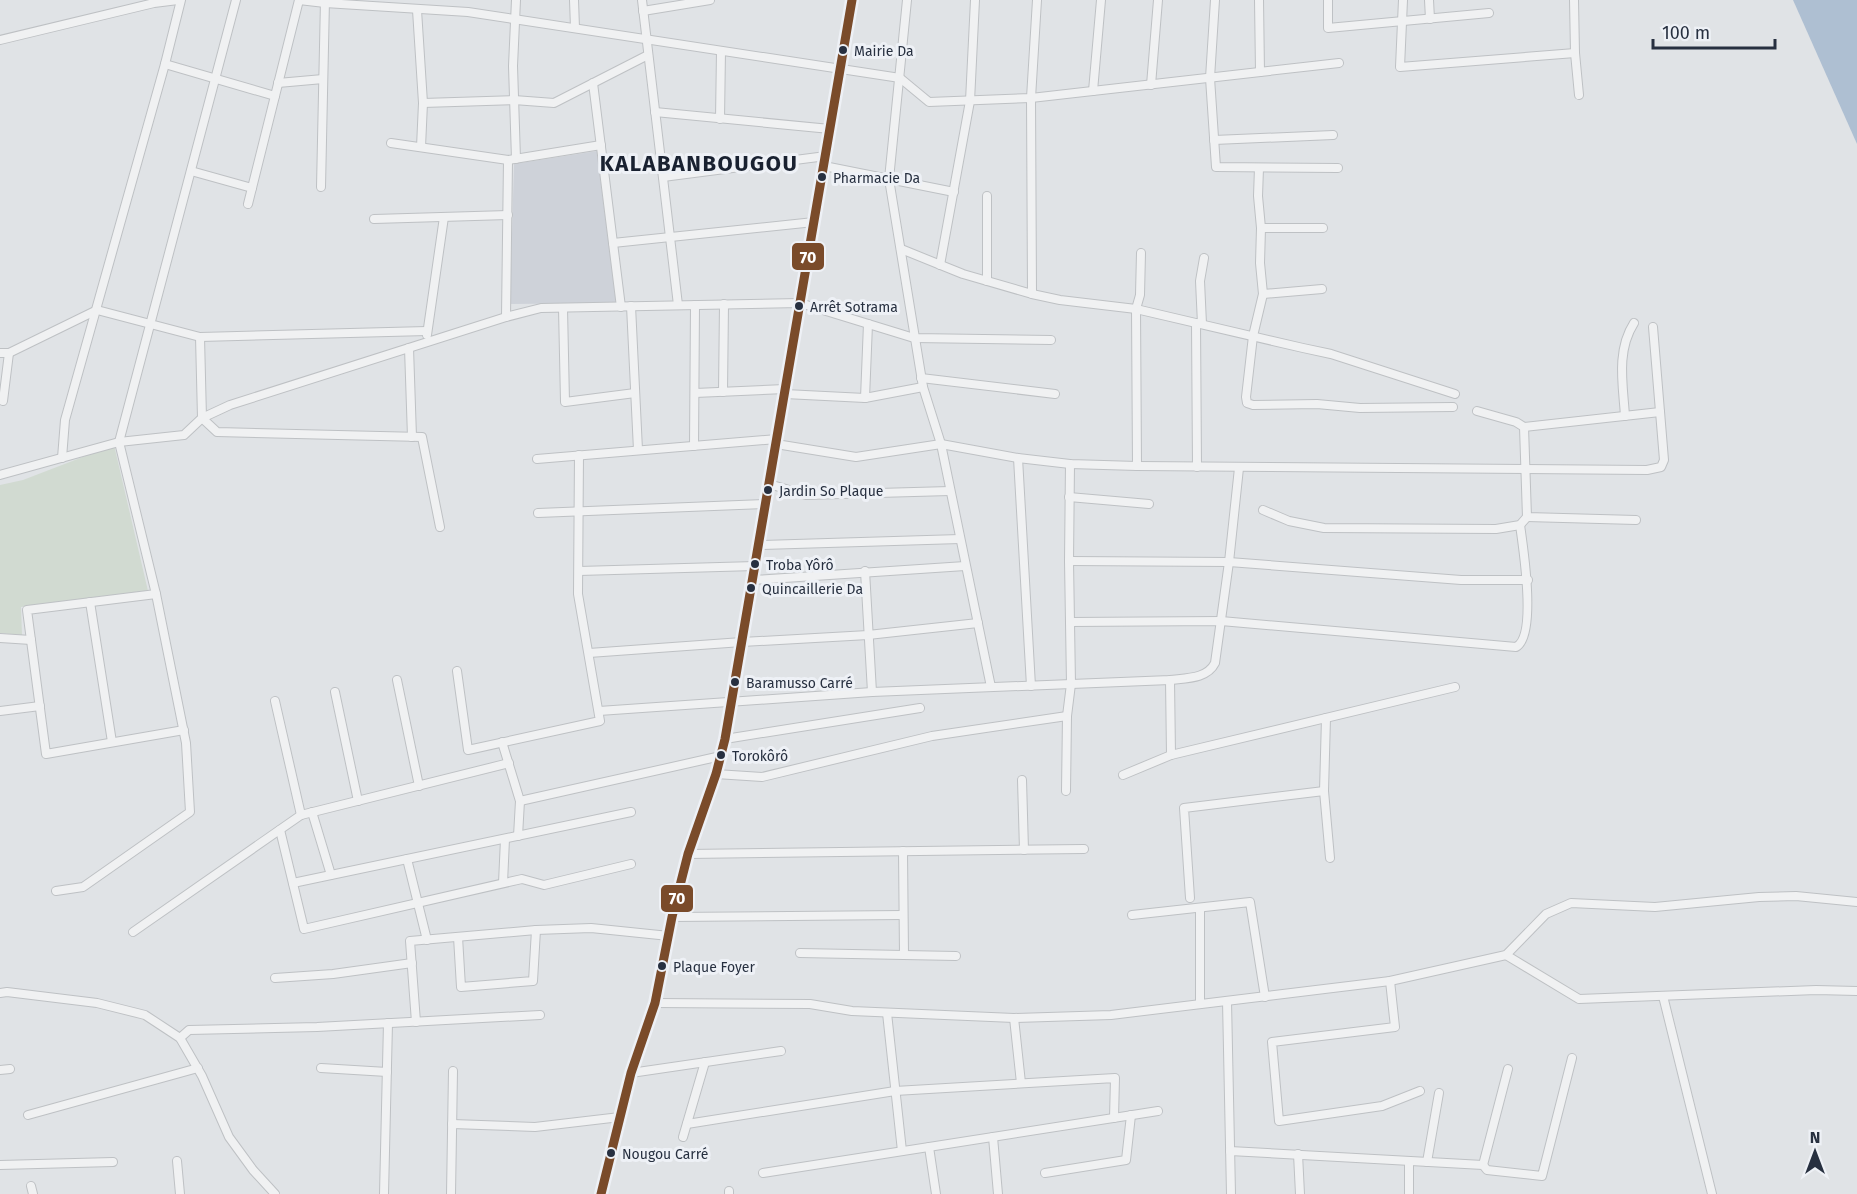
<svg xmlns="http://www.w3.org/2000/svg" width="1857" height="1194" font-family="'Fira Sans',sans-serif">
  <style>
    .built { fill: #ced2d9 }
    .green { fill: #d1dad1 }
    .water { fill: #aebfd2 }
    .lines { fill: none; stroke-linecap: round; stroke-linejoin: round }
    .minor-casing { stroke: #bec1c4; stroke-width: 10 }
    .minor { stroke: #f0f1f2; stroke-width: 8 }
    .bus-1-casing { stroke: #eef1f6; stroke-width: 14 }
    .bus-1 { stroke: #7a4b2a; stroke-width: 9 }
    .bus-dot { fill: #273040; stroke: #eef1f6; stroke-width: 2 }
    .labels { text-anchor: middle; stroke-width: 6; stroke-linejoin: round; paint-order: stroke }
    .bus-label { font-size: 14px; fill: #273040; stroke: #eef1f6; text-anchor: start }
    .district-label { font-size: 22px; font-weight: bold; letter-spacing: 1.5px; fill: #192130; stroke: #eef1f6 }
    .line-badge { stroke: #eef1f6; stroke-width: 2 }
    .badge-label { font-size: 16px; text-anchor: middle; font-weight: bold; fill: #fff }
  </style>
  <rect width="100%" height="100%" fill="#e0e3e6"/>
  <polygon class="built" points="597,151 616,303 510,304 514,164"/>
  <polygon class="green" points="114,445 148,591 21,607 22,635 0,633 0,485 23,480"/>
  <polygon class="water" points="1793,0 1857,0 1857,144"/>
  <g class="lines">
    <g class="minor-casing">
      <g id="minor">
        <polyline points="299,0 325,3 468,12 900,78 929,102 1031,98 1339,63"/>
        <polyline points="574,0 575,28"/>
        <polyline points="642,0 678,305"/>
        <polyline points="907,0 889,179 923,387 941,444 991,687"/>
        <polyline points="1215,0 1210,78 1216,167 1338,168"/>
        <polyline points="1259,0 1260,72"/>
        <polyline points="1328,0 1328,28 1489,13"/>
        <polyline points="1403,0 1400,67 1575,53"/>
        <polyline points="1429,0 1430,19"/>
        <polyline points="1574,0 1575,53 1579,95"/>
        <polyline points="417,10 423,103 421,147"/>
        <polyline points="643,11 710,0"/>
        <polyline points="0,40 154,3 178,0"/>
        <polyline points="165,64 275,96"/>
        <polyline points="278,83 323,79"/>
        <polyline points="593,83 621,307"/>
        <polyline points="1151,85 1158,0"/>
        <polyline points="1093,91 1101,0"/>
        <polyline points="423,103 514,100 554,103 648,55"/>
        <polyline points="655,112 830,129"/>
        <polyline points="720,119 721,51"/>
        <polyline points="1214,140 1333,135"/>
        <polyline points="391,143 508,160 601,145"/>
        <polyline points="516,159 513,66 516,0"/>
        <polyline points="824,166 954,192"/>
        <polyline points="1259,168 1258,196 1261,228 1260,263 1263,294 1253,336 1246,397 1247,403 1253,405 1317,404 1360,408 1453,407"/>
        <polyline points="191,171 252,188"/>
        <polyline points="663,177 826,156"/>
        <polyline points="321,187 325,0"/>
        <polyline points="987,196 987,281"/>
        <polyline points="248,204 299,0"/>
        <polyline points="374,219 508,215"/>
        <polyline points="1261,228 1323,228"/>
        <polyline points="613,243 814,222"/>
        <polyline points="901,249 963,274 1032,294 1060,300 1136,309 1303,348 1331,354 1455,394"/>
        <polyline points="940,265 970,101 975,0"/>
        <polyline points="1032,294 1031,98 1037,0"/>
        <polyline points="1263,294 1322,289"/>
        <polyline points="631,306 638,450"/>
        <polyline points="563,308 565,402 635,393"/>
        <polyline points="506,317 508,160"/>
        <polyline points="1196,323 1197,467"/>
        <polyline points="1202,324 1200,281 1204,258"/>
        <polyline points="427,335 444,217"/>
        <polyline points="200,337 202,418 217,432 422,437 440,527"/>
        <polyline points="409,348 412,437"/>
        <polyline points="0,353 9,353 97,310 200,337 427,331"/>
        <polyline points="921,378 1055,394"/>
        <polyline points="723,392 724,304"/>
        <polyline points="695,393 785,389"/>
        <polyline points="785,394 865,398 923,387"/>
        <polyline points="865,398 868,324"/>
        <polyline points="3,401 9,353"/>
        <polyline points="1477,411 1516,422 1524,427 1527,517 1636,520"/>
        <path d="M 1625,416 C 1623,385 1616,351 1634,323"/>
        <polyline points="1524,427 1660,412"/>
        <polyline points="776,444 856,457 941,444 1018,458 1070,464 1137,466 1647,470 1661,467 1664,460 1653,327"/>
        <polyline points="694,446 695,305"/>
        <polyline points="62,458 65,420 165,64 181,0"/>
        <polyline points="1018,458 1031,686"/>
        <polyline points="537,459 777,439"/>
        <polyline points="1137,466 1136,309 1140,295 1141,253"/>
        <polyline points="0,475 119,442 184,435 202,418 230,405 506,317 541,308 800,303 914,338 1051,340"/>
        <polyline points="769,484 806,495 950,491"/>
        <polyline points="1069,497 1149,504"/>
        <polyline points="1263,510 1289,521 1324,528 1496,529 1520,525 1527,517"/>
        <polyline points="538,513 766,504"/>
        <polyline points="759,545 960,539"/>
        <polyline points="1069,561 1229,562 1461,580 1528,580"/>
        <polyline points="579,571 755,566"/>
        <polyline points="865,571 872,692"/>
        <polyline points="753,580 965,566"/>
        <polyline points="156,594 27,610 46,754 184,730"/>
        <polyline points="90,602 112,742"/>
        <path d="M 1070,622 L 1221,621 L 1516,647 C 1537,636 1523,546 1520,525"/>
        <polyline points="0,638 31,640"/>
        <polyline points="589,653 742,642 868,635 978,623"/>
        <polyline points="457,671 468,750 600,721 578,594 579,455"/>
        <polyline points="397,680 419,786"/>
        <polyline points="1170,680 1171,755"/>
        <polyline points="335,692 358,801"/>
        <polyline points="275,701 301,815"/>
        <polyline points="0,711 40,706"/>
        <path d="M 599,711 L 872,692 L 1170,680 C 1186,678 1207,679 1215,663 L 1229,562 L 1239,468"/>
        <polyline points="1326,718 1324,791 1330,858"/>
        <polyline points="725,739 920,708"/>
        <polyline points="502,742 520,801 518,836"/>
        <polyline points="716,774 762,777 932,736 1067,716"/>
        <polyline points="1123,775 1171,755 1455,687"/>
        <polyline points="1022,780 1024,850"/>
        <polyline points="1066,791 1067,716 1071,684 1069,561 1070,464"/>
        <polyline points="520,801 721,756"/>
        <polyline points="312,812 331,875"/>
        <polyline points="280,830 304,929 522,879 544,885 631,864"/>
        <polyline points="903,851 904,955"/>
        <polyline points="688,854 1084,849"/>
        <polyline points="407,859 427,940"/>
        <polyline points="293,883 631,812"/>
        <polyline points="503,883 505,839"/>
        <polyline points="56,891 83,887 190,812 186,743 156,594 119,442 236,0"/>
        <polyline points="1190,898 1184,808 1324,791"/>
        <polyline points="1200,908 1200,1004"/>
        <polyline points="1132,915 1250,902 1265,997"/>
        <polyline points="672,917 903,915"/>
        <polyline points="133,932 301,815 509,763"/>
        <polyline points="458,937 461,987 533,981 536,930"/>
        <polyline points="800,953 956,956"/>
        <polyline points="1506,955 1579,999 1816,990 1857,991"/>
        <polyline points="275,978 333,974 412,963"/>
        <polyline points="1390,981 1395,1027 1272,1042 1279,1121 1382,1106 1420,1091"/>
        <polyline points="0,993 7,992 97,1003 145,1015 180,1038 202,1076 229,1137 253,1170 275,1194"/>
        <polyline points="1663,996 1712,1194"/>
        <polyline points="1227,1001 1231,1194"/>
        <polyline points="655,1003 810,1004 852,1011 1014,1018 1111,1015 1390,981 1506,955 1546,914 1571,903 1655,907 1759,897 1796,896 1857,902"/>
        <polyline points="887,1013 902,1151"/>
        <polyline points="1014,1018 1021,1083"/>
        <polyline points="416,1022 410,941 536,930 591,928 669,936"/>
        <polyline points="180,1038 189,1030 317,1027 540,1015"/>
        <polyline points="321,1068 387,1072"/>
        <polyline points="0,1070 10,1069"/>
        <polyline points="631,1073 781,1051"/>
        <polyline points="28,1115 198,1068"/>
        <polyline points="452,1124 535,1127 620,1117"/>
        <polyline points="687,1124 895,1091 1115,1078 1114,1118"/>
        <polyline points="683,1137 705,1062"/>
        <polyline points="993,1137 998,1194"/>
        <polyline points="929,1147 936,1194"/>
        <polyline points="1230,1151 1483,1165 1487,1170 1542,1176 1572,1058"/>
        <polyline points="1298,1154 1300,1194"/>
        <polyline points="177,1161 180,1194"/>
        <polyline points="1427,1162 1439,1093"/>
        <polyline points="0,1165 113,1162"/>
        <polyline points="1483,1165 1508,1069"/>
        <polyline points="763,1173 1158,1111"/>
        <polyline points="1045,1173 1126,1160 1131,1115"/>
        <polyline points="31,1186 33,1194"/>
        <polyline points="729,1191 729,1194"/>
        <polyline points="384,1194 388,1023"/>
        <polyline points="451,1194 453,1071"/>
        <polyline points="601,1194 631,1073 655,1003 672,917 688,854 716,774 725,739 852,0"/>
        <polyline points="1409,1194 1409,1161"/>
      </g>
    </g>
    <use href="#minor" class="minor"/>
    <g class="bus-1-casing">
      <polyline id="bus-1" points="601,1194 631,1073 655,1003 672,917 688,854 716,774 725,739 852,0"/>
    </g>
    <use href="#bus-1" class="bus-1"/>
  </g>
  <g class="bus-dot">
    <circle cx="843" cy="50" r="5"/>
    <circle cx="822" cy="177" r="5"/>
    <circle cx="799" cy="306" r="5"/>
    <circle cx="768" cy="490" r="5"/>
    <circle cx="755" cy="564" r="5"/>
    <circle cx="751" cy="588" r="5"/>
    <circle cx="735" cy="682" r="5"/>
    <circle cx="721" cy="755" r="5"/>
    <circle cx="662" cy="966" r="5"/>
    <circle cx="611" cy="1153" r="5"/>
  </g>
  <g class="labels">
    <g class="bus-label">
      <text x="854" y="56">Mairie Da</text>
      <text x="833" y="183">Pharmacie Da</text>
      <text x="810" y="312">Arrêt Sotrama</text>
      <text x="779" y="496">Jardin So Plaque</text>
      <text x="766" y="570">Troba Yôrô</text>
      <text x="762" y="594">Quincaillerie Da</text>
      <text x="746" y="688">Baramusso Carré</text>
      <text x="732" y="761">Torokôrô</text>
      <text x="673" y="972">Plaque Foyer</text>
      <text x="622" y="1159">Nougou Carré</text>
    </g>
    <g class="district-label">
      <text x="699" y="171">KALABANBOUGOU</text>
    </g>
  </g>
  <g class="line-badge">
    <rect x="791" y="242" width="34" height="29" rx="6" fill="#7a4b2a"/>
    <rect x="660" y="884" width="34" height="29" rx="6" fill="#7a4b2a"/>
  </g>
  <g class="badge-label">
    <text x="808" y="263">70</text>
    <text x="677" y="904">70</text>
  </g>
  <g transform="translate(1815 1152)" stroke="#eef1f6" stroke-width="4.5" paint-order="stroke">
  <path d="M0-4.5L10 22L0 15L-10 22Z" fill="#273040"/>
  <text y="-9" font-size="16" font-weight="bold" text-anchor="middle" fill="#273040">N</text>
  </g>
  <path d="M1653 39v9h122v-9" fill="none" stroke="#273040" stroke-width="3"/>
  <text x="1662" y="39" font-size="18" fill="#273040" stroke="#eef1f6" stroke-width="4.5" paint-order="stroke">100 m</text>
</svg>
